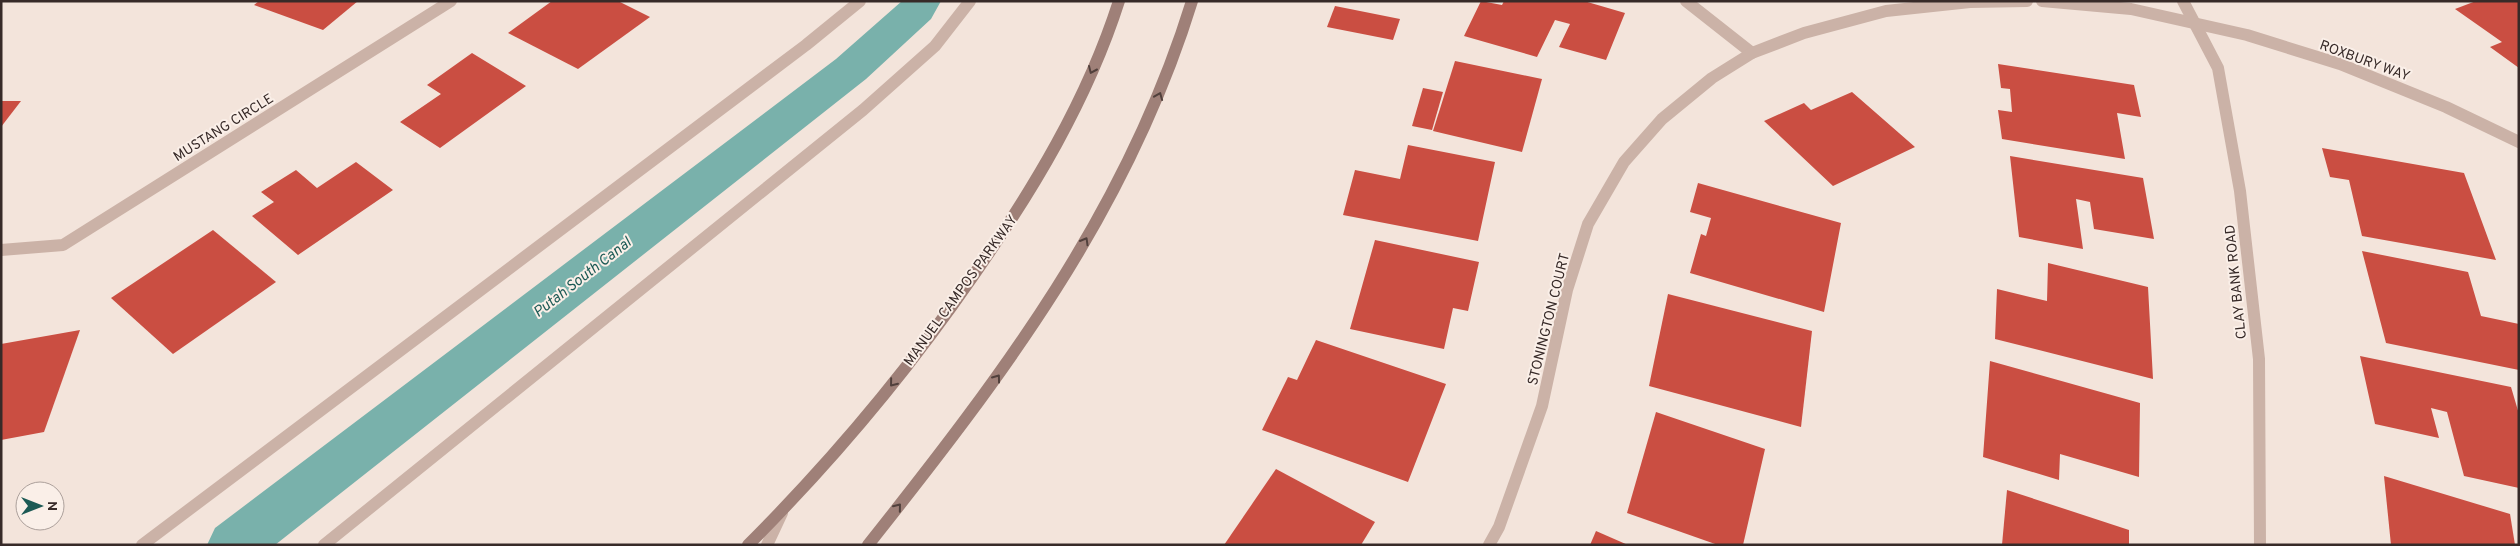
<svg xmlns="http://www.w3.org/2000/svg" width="2520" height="546" font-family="Overpass,sans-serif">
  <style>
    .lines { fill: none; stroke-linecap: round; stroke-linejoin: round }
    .canal { fill: #79b1ab; fill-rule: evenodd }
    .building { fill: #ca4e42 }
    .lane { stroke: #cbb2a7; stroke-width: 12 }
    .street { stroke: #cbb2a7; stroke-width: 12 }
    .secondary { stroke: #9f8078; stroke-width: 12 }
    .oneway { stroke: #51403c }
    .labels { text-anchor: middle; stroke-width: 4; stroke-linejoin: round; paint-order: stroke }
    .street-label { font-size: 14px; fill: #372a28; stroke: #faefe8 }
    .water-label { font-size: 15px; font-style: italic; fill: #1c5a55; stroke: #faefe8 }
  </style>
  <rect width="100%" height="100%" fill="#f3e4db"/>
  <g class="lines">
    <polygon class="canal" points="902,1 941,1 931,19 866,79 275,545 207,545 215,528 836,59"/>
  </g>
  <g class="building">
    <polygon points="259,1 358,1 323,30 254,5"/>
    <polygon points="552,1 618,1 650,17 578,69 508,33"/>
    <polygon points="1481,1 1502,5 1504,1 1584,1 1625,13 1606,60 1559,47 1570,24 1555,20 1537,57 1464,36"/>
    <polygon points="2476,1 2519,1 2519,68 2490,47 2502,42 2455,9"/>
    <polygon points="1335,6 1400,19 1393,40 1327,27"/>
    <polygon points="472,53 526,86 440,148 400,122 441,94 427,85"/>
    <polygon points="1455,61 1542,79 1522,152 1433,131"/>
    <polygon points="1998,64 2134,85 2141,117 2117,113 2125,159 2002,139 1998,110 2012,112 2010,89 2001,88"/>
    <polygon points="1423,88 1443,92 1432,130 1412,126"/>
    <polygon points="1852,92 1915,147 1833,186 1764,121 1804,103 1811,110"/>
    <polygon points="1,101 21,101 1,127"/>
    <polygon points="1408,145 1495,162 1478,241 1343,215 1355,170 1400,179"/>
    <polygon points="2322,148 2464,173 2496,260 2362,236 2349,180 2330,177"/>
    <polygon points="2010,156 2143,178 2154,239 2094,229 2090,202 2076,199 2083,249 2019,237"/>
    <polygon points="356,162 393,190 298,255 252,216 274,202 261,192 296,170 317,188"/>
    <polygon points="1698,183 1841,223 1824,312 1690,273 1701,234 1706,236 1711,218 1690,212"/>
    <polygon points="213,230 276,282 173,354 111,298"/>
    <polygon points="1375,240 1479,262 1468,311 1453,308 1444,349 1350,329"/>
    <polygon points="2362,251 2468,272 2481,316 2519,324 2519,370 2386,343"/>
    <polygon points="2048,263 2148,287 2153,379 1995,339 1997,289 2047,301"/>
    <polygon points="1668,294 1812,331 1801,427 1649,386"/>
    <polygon points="80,330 44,432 1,440 1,344"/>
    <polygon points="1316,340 1446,384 1408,482 1262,430 1288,377 1297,380"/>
    <polygon points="2360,356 2511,387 2519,414 2519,488 2464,476 2447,412 2431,408 2439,438 2375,424"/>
    <polygon points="1990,361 2140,403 2139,477 2060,454 2059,480 1983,457"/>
    <polygon points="1656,412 1765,449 1743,545 1718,545 1627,513"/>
    <polygon points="1276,469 1375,522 1361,545 1224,545"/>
    <polygon points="2384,476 2510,514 2515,545 2391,545"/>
    <polygon points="2007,490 2129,530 2129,545 2002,545"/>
    <polygon points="1596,531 1628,545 1590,545"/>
  </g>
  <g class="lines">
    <g class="lane">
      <polyline points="142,545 806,45 860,1"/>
      <polyline points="324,545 863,110 935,46 970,1"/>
    </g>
    <g class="street">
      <polyline points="1686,1 1752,53"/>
      <polyline points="2042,1 2131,9 2247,35 2340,64 2446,107 2519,142"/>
      <polyline points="2183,1 2218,68 2240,191 2259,359 2260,545"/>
      <polyline points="1,250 63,245 451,1"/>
      <polyline points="767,545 782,513"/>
      <polyline points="1489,545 1499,527 1542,406 1567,290 1588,224 1624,162 1662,119 1712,78 1752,53 1804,33 1886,11 1970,2 2027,1"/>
    </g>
    <g class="secondary">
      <path d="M 748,545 C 831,462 906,373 973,276 C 1033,190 1087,101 1119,1"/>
      <path d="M 868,545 C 1003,375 1127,212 1192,1"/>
    </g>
  </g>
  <defs><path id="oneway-chevron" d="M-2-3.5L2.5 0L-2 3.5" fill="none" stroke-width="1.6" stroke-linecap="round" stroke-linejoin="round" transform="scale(1.25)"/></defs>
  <g class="oneway">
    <use href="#oneway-chevron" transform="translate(1092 70) rotate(114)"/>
    <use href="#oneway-chevron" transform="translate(1159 96) rotate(-68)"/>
    <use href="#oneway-chevron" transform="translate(1085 241) rotate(-60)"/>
    <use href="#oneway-chevron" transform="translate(997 378) rotate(-54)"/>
    <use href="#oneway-chevron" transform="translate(893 383) rotate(129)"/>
    <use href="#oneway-chevron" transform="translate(898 507) rotate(-51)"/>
  </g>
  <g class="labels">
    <g class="street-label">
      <text transform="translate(2365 60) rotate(20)" y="5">ROXBURY WAY</text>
      <text transform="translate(223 127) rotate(-32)" y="5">MUSTANG CIRCLE</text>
      <text transform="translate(2235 282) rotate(-96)" y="5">CLAY BANK ROAD</text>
      <text transform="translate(960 290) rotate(-54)" y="5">MANUEL CAMPOS PARKWAY</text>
      <text transform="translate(1548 319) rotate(-76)" y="5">STONINGTON COURT</text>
    </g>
    <g class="water-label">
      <text transform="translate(582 277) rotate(-38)" y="5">Putah South Canal</text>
    </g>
  </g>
  <rect width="2520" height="546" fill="none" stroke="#372a28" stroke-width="5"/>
  <g transform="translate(40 506) rotate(90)"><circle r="24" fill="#faefe8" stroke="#aca09b"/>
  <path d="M0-4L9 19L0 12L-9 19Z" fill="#1c5a55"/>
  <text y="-8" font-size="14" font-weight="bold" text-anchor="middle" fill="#372a28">N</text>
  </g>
</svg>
